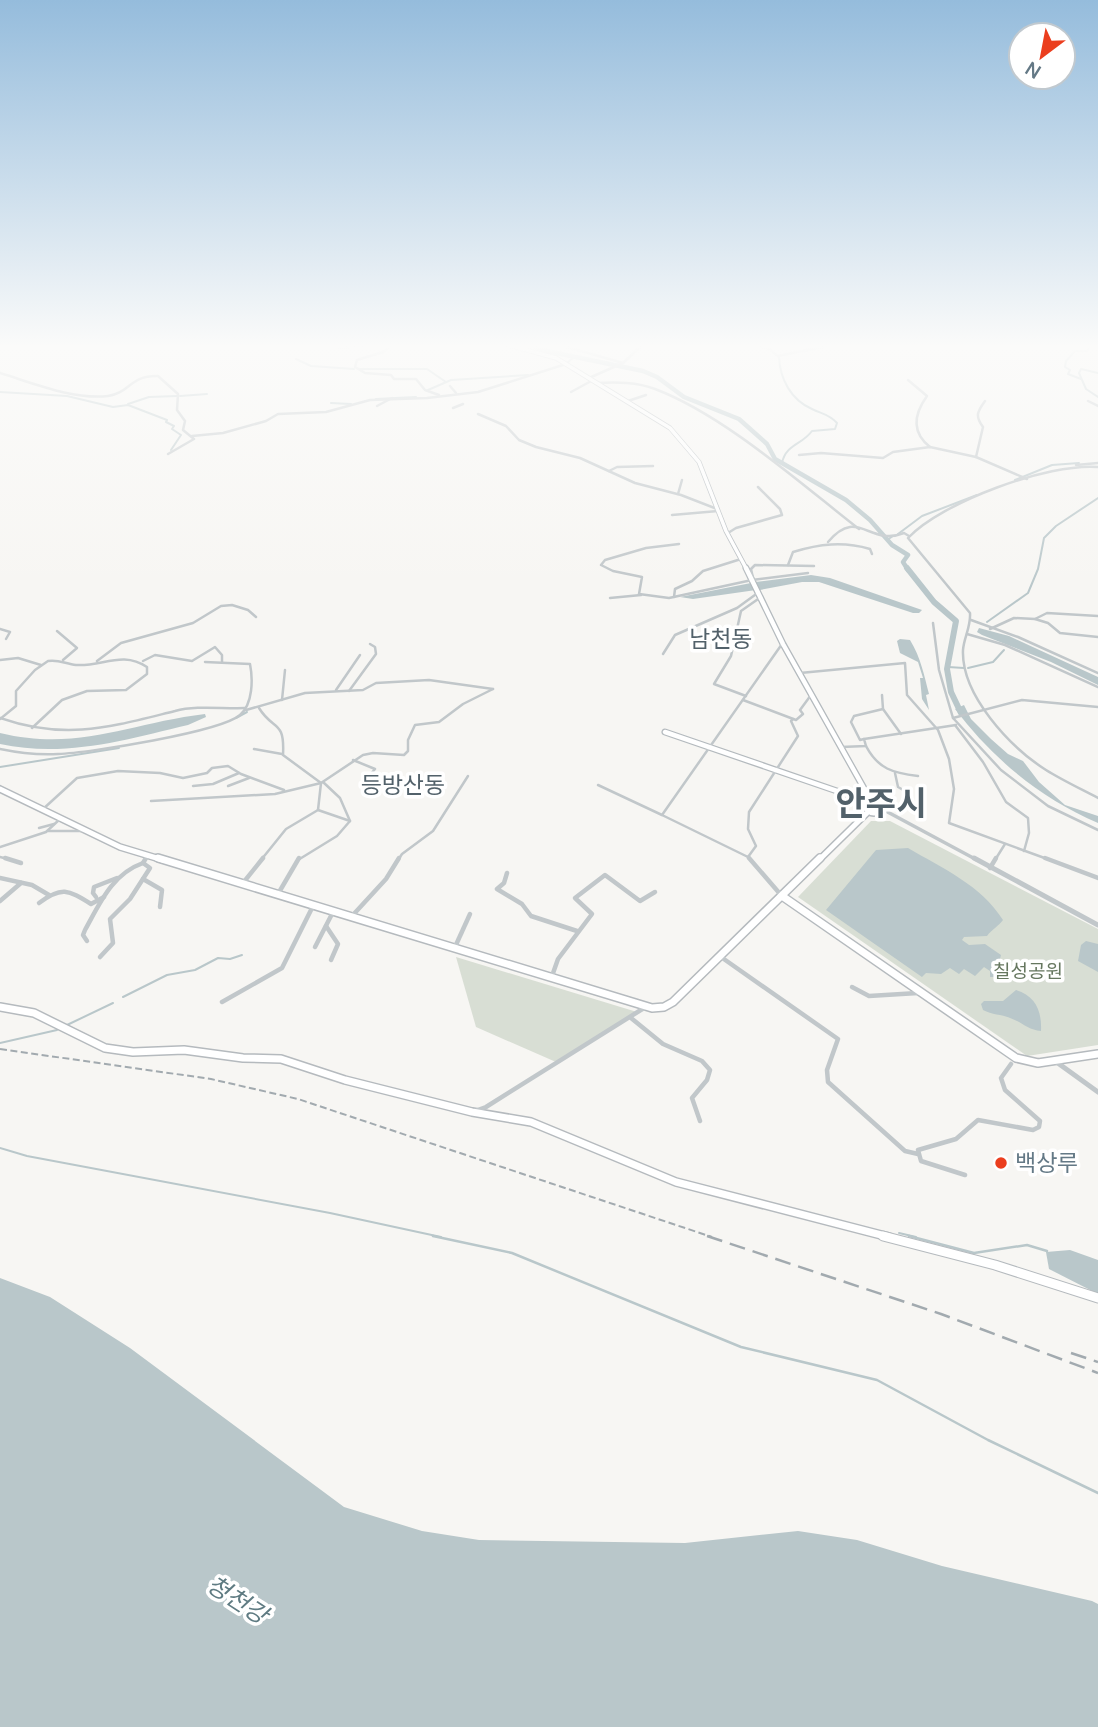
<svg xmlns="http://www.w3.org/2000/svg" width="1098" height="1727" font-family="Manrope,'Noto Sans KR',sans-serif">
  <style>
    .green { fill: #d8ded4 }
    .water { fill: #b9c7ca }
    .lines { fill: none; stroke-linecap: round; stroke-linejoin: round }
    .stream-far1 { stroke: #b9c7ca; stroke-width: 2 }
    .stream { stroke: #b9c7ca; stroke-width: 2.5 }
    .river-far1 { stroke: #b9c7ca; stroke-width: 4.5 }
    .river { stroke: #b9c7ca; stroke-width: 6 }
    .secondary-far1-casing { stroke: #b4babe; stroke-width: 5 }
    .secondary-casing { stroke: #b4babe; stroke-width: 7 }
    .primary-far2-casing { stroke: #b5babe; stroke-width: 8 }
    .primary-far1-casing { stroke: #b5babe; stroke-width: 10 }
    .primary-casing { stroke: #b5babe; stroke-width: 11 }
    .minor-far1 { stroke: #c1c7ca; stroke-width: 2.5 }
    .minor { stroke: #c1c7ca; stroke-width: 4.5 }
    .tertiary-far1 { stroke: #c1c7ca; stroke-width: 3.5 }
    .tertiary { stroke: #c1c7ca; stroke-width: 5 }
    .secondary-far1 { stroke: #fff; stroke-width: 3.5 }
    .secondary { stroke: #fff; stroke-width: 4.5 }
    .primary-far2 { stroke: #fff; stroke-width: 5 }
    .primary-far1 { stroke: #fff; stroke-width: 7 }
    .primary { stroke: #fff; stroke-width: 9 }
    .rail-far1 { stroke: #a2aaaf; stroke-width: 2; stroke-dasharray: 7 3.5; stroke-linecap: butt }
    .rail { stroke: #a2aaaf; stroke-width: 2.5; stroke-dasharray: 16 8; stroke-linecap: butt }
    .poi-dot { fill: #eb3e1e; stroke: #fff; stroke-width: 2.5 }
    .labels { text-anchor: middle; stroke-width: 7; stroke-linejoin: round; paint-order: stroke }
    .park-label { font-size: 19px; fill: #66775f; stroke: #fff }
    .quarter-label { font-size: 23px; fill: #52616a; stroke: #fff }
    .near-poi-label { font-size: 23px; fill: #647986; stroke: #fff; text-anchor: start }
    .near-water-label { font-size: 24px; font-style: italic; fill: #5f7b82; stroke: #fff }
    .town-label { font-size: 33px; font-weight: bold; fill: #52616a; stroke: #fff }
  </style>
  <rect width="100%" height="100%" fill="#f7f6f3"/>
  <g class="green">
    <polygon points="871,821 890,821 1098,929 1098,1045 1027,1056 798,897"/>
    <polygon points="456,957 637,1012 556,1062 476,1027"/>
  </g>
  <g class="water">
    <polygon points="811,575 830,578 922,610 919,613 913,613 819,582 802,582 760,590 755,582"/>
    <polygon points="751,583 756,590 693,599 680,597"/>
    <polygon points="979,628 1009,636 1098,677 1098,685 1051,662 982,635 977,632"/>
    <path d="M 900,639 L 910,640 C 921,658 924,675 929,694 L 926,695 L 929,710 L 922,699 L 920,678 L 923,678 L 918,662 L 900,653 L 897,641 Z"/>
    <path d="M 964,705 L 971,719 L 991,739 L 1008,754 L 1023,761 L 1039,782 L 1065,805 L 1098,816 L 1098,823 C 1040,798 993,759 955,709 Z"/>
    <path d="M 205,714 L 206,717 L 188,725 C 125,740 65,758 0,744 L 0,733 C 79,752 129,723 205,714 Z"/>
    <path d="M 908,848 C 942,868 981,885 1003,920 C 999,926 992,929 987,936 L 964,937 L 962,940 L 969,945 L 985,944 L 1001,955 L 996,977 L 990,977 L 990,971 L 984,967 L 975,976 L 964,969 L 959,974 L 950,968 L 941,974 L 926,973 L 922,977 L 826,910 L 876,850 Z"/>
    <polygon points="1086,941 1098,944 1098,972 1078,961 1081,945"/>
    <path d="M 1016,990 C 1036,996 1042,1012 1041,1031 C 1028,1030 1022,1022 1010,1018 C 1001,1014 992,1015 983,1010 L 981,1004 L 984,1001 L 1003,1001 Z"/>
    <polygon points="1070,1250 1098,1260 1098,1294 1049,1269 1046,1252"/>
    <polygon points="0,1278 50,1297 130,1348 344,1507 422,1531 479,1540 685,1543 798,1531 857,1540 942,1566 1092,1601 1098,1604 1098,1727 0,1727"/>
  </g>
  <g class="lines">
    <g class="stream-far1">
      <polyline points="806,351 832,345"/>
      <path d="M 779,357 C 780,379 791,400 812,409 C 822,414 829,414 837,423 L 835,429 L 812,431 C 802,445 786,444 782,463"/>
      <polyline points="296,359 311,366 354,369"/>
      <polyline points="567,363 574,357"/>
      <polyline points="359,369 427,369 446,382"/>
      <polyline points="1098,373 1081,369 1079,373 1086,389 1098,397"/>
      <polyline points="1081,379 1068,374 1070,370 1065,367 1066,361 1075,351 1087,351 1091,345"/>
      <polyline points="428,390 451,380 528,375"/>
      <polyline points="0,392 67,396 113,407 128,405 167,420 166,422 174,426 172,429 181,435 171,450"/>
      <polyline points="180,396 207,394"/>
      <polyline points="376,399 416,397"/>
      <polyline points="331,403 351,404"/>
      <polyline points="128,404 149,397 177,396"/>
      <polyline points="1015,480 1052,465 1079,463"/>
      <polyline points="898,534 922,516 977,495"/>
      <polyline points="887,540 893,536"/>
      <polyline points="987,622 1028,593 1038,569 1044,538 1056,526 1098,498"/>
      <polyline points="948,667 964,668"/>
      <polyline points="968,668 993,662 1004,650"/>
      <polyline points="236,718 247,712"/>
      <polyline points="0,767 119,748"/>
      <polyline points="123,997 167,975 195,970 218,958 230,959 242,955"/>
      <polyline points="67,1025 113,1003"/>
      <polyline points="0,1043 57,1030"/>
      <polyline points="0,1148 27,1156 330,1213 441,1237"/>
      <polyline points="899,1233 916,1237"/>
    </g>
    <g class="stream">
      <polyline points="433,1236 512,1253 741,1347 877,1380 988,1440 1098,1493"/>
      <polyline points="909,1236 974,1253 1027,1245 1047,1251"/>
    </g>
    <polyline class="river-far1" points="532,345 542,350 643,371 657,377 684,397 739,419 767,444 775,459 846,500 870,520 892,545 908,555 903,562 908,570"/>
    <polyline class="river" points="907,568 934,602 956,621 947,669 951,692 961,713"/>
    <g class="secondary-far1-casing">
      <polyline id="secondary-far1" points="508,345 556,358 670,428 699,462 726,531 747,570"/>
    </g>
    <g class="secondary-casing">
      <g id="secondary">
        <polyline points="746,568 783,644 870,799"/>
        <polyline points="665,732 866,801"/>
      </g>
    </g>
    <g class="primary-far2-casing">
      <g id="primary-far2">
        <polyline points="0,789 120,847 163,860"/>
        <circle cx="874" cy="805" r="8"/>
        <polyline points="819,860 870,810"/>
      </g>
    </g>
    <g class="primary-far1-casing">
      <g id="primary-far1">
        <polyline points="158,858 652,1008 664,1007 673,1002 820,858"/>
        <polyline points="782,896 1016,1058 1038,1063 1098,1054"/>
        <polyline points="0,1007 34,1013 105,1048 133,1052 184,1050 243,1058 281,1059 345,1080 472,1112 531,1122 676,1182 889,1237"/>
      </g>
    </g>
    <g class="primary-casing">
      <polyline id="primary" points="883,1236 995,1265 1098,1298"/>
    </g>
    <g class="minor-far1">
      <polyline points="392,345 383,352 357,360 355,367 365,373 391,375 394,379 416,379 425,390 439,395"/>
      <polyline points="560,345 623,363"/>
      <polyline points="756,345 769,349 778,356 829,345"/>
      <polyline points="338,348 366,345"/>
      <path d="M 0,373 C 33,383 73,400 108,396 C 130,393 130,375 158,376 L 178,394 L 177,410 L 185,421 L 183,430 L 194,439 L 168,454"/>
      <polyline points="589,378 623,363 642,345"/>
      <path d="M 908,380 L 927,396 C 914,414 911,432 930,447"/>
      <path d="M 597,383 C 617,382 637,382 655,389 C 724,415 801,484 859,529"/>
      <polyline points="450,386 456,393"/>
      <polyline points="571,392 593,380"/>
      <polyline points="628,401 646,395"/>
      <path d="M 985,401 C 977,412 975,416 983,427 L 976,457 L 1027,479"/>
      <polyline points="1088,401 1098,406"/>
      <polyline points="377,406 392,398"/>
      <polyline points="453,408 463,404"/>
      <polyline points="478,414 506,426 519,440 536,447 580,458 635,483 681,495 717,509"/>
      <polyline points="192,436 223,433 266,421 278,414 326,412 370,400 427,398 478,392 566,364"/>
      <polyline points="799,455 821,453 883,458 893,452 930,447 976,457"/>
      <polyline points="1076,465 1098,463"/>
      <path d="M 1098,467 C 1048,463 942,502 908,538 L 970,613 C 971,627 964,637 963,650 C 961,695 1010,747 1046,770 C 1062,780 1081,789 1098,798"/>
      <polyline points="609,471 617,467 653,466"/>
      <polyline points="678,494 682,480"/>
      <polyline points="672,515 718,511"/>
      <polyline points="728,533 736,528 782,515 780,509 758,487"/>
      <path d="M 828,542 C 858,506 869,547 904,533 L 909,536"/>
      <polyline points="679,544 646,548 605,560 601,565 613,571 642,577 639,594 669,598 752,580 808,573"/>
      <path d="M 788,565 L 793,552 C 819,544 843,541 870,549 L 872,554"/>
      <polyline points="753,578 751,569 755,565 814,566"/>
      <polyline points="674,597 675,589 692,581 703,571 741,559"/>
      <polyline points="610,598 641,595"/>
      <polyline points="1035,619 1047,613 1098,616"/>
      <polyline points="971,620 1018,637 1098,673"/>
      <polyline points="933,623 939,670 953,718 1001,770 1048,806 1098,830"/>
      <polyline points="0,629 10,632 6,639"/>
      <polyline points="990,629 1014,618 1035,619 1048,623 1060,633 1098,637"/>
      <polyline points="57,631 77,648 63,660"/>
      <polyline points="967,634 1005,645 1098,687"/>
      <polyline points="782,644 662,815 748,857 756,846 748,829 749,812 798,736 791,721 793,719"/>
      <polyline points="663,654 675,635 737,608 759,592"/>
      <polyline points="0,660 18,658 41,665"/>
      <polyline points="97,661 121,643 193,623 221,606 232,605 248,610 256,617"/>
      <polyline points="143,661 155,655 192,661 215,647 222,655 222,662"/>
      <polyline points="800,673 905,663 907,695 938,730 949,759 954,789 949,823 1050,860"/>
      <polyline points="336,690 360,655"/>
      <polyline points="349,691 376,654 375,647 370,644"/>
      <polyline points="882,695 883,709 901,734"/>
      <polyline points="746,696 714,684 731,656 741,611 761,597"/>
      <polyline points="282,700 285,670"/>
      <polyline points="743,700 796,720 803,714 800,710 811,695"/>
      <path d="M 259,708 C 273,731 285,719 283,755 L 321,783"/>
      <polyline points="246,710 305,693 363,690 376,683 429,680 493,689"/>
      <path d="M 0,718 C 66,741 110,727 175,711 C 196,705 223,709 245,708"/>
      <polyline points="953,718 1022,700 1098,707"/>
      <path d="M 0,719 L 16,706 L 16,691 L 35,670 L 48,661 C 58,659 66,664 76,665 C 102,667 122,650 147,667 L 147,674 L 126,690 L 87,691 L 62,700 L 32,728"/>
      <polyline points="955,725 983,762 1006,802 1028,818 1029,833 1024,851"/>
      <polyline points="864,739 860,740 851,722 854,716 883,709"/>
      <path d="M 866,746 C 878,769 893,773 918,776"/>
      <polyline points="841,747 866,746 864,739 956,725"/>
      <path d="M 0,749 C 19,753 38,755 58,754 C 89,753 220,732 240,715 C 253,704 253,679 250,664 L 205,662"/>
      <polyline points="254,749 282,754"/>
      <polyline points="353,760 375,769 370,775"/>
      <polyline points="895,773 898,787 905,791"/>
      <polyline points="598,785 662,815"/>
      <polyline points="193,786 213,784 239,773"/>
      <polyline points="228,786 249,778"/>
      <polyline points="151,801 275,794 321,783"/>
      <polyline points="42,810 77,778 118,771 160,773 183,778 207,773 212,768 228,766 241,774 284,790"/>
      <polyline points="318,810 321,783 363,755 373,753 404,755 408,751 408,740 415,725 439,722 463,704 493,689"/>
      <polyline points="39,828 54,824"/>
      <polyline points="48,831 84,831"/>
      <polyline points="0,847 46,832 60,819"/>
      <polyline points="0,857 11,860"/>
      <polyline points="748,857 751,860"/>
      <polyline points="145,860 147,856"/>
      <polyline points="261,860 286,829 318,810 350,821"/>
      <polyline points="298,860 337,836 350,821 340,798 323,782"/>
      <polyline points="398,860 402,854 433,831 468,776"/>
      <polyline points="995,860 1005,844"/>
    </g>
    <g class="minor">
      <polyline points="5,858 21,863"/>
      <polyline points="749,858 781,895"/>
      <polyline points="1045,858 1098,878"/>
      <polyline points="990,868 996,858"/>
      <polyline points="507,873 504,883 497,889 522,904 531,916 577,931"/>
      <polyline points="0,878 32,885 49,895"/>
      <polyline points="143,879 162,890 160,907"/>
      <polyline points="243,883 263,858"/>
      <polyline points="278,894 299,858"/>
      <polyline points="96,897 93,893 94,887 117,878"/>
      <polyline points="0,901 21,883"/>
      <path d="M 39,903 C 62,886 68,890 91,904 L 104,897"/>
      <polyline points="352,916 386,879 399,858"/>
      <polyline points="326,926 338,944 331,960"/>
      <path d="M 87,941 L 83,935 L 85,930 C 100,903 112,874 143,863"/>
      <polyline points="315,947 333,912"/>
      <polyline points="455,947 470,914"/>
      <polyline points="100,957 113,943 110,919 130,899 150,868 143,863 146,858"/>
      <polyline points="721,957 838,1039 827,1070 828,1082 905,1151 918,1154"/>
      <polyline points="552,976 558,959 592,914 575,898 605,875 640,901 655,892"/>
      <polyline points="852,987 869,996 918,993"/>
      <polyline points="222,1002 282,968 313,906"/>
      <polyline points="631,1018 663,1044 702,1061 710,1070 707,1080 692,1098 700,1121"/>
      <polyline points="475,1111 486,1107 644,1008"/>
      <polyline points="965,1175 921,1161 918,1150 956,1139 978,1120 1033,1130 1039,1127 1040,1121 1005,1090 1001,1078 1011,1064"/>
    </g>
    <polyline class="tertiary-far1" points="882,809 977,860"/>
    <g class="tertiary">
      <polyline points="974,858 1098,925"/>
      <polyline points="1055,1061 1098,1092"/>
    </g>
    <use href="#secondary-far1" class="secondary-far1"/>
    <use href="#secondary" class="secondary"/>
    <use href="#primary-far2" class="primary-far2"/>
    <use href="#primary-far1" class="primary-far1"/>
    <use href="#primary" class="primary"/>
    <polyline class="rail-far1" points="0,1049 211,1079 298,1099 712,1237"/>
    <g class="rail">
      <polyline points="707,1236 941,1314 1098,1373"/>
      <polyline points="1071,1353 1098,1362"/>
    </g>
  </g>
  <linearGradient id="sky" x2="0" y2="1"><stop stop-color="#95bcdc"/><stop offset="0.59" stop-color="#fbfbfa"/><stop offset="1" stop-color="#fbfbfa" stop-opacity="0"/></linearGradient>
  <rect width="1098" height="587" fill="url(#sky)"/>
  <circle class="poi-dot" cx="1001" cy="1163" r="7"/>
  <g class="labels">
    <g class="park-label">
      <text x="1028" y="978">칠성공원</text>
    </g>
    <g class="quarter-label">
      <text x="721" y="647">남천동</text>
      <text x="403" y="793">등방산동</text>
    </g>
    <g class="near-poi-label">
      <text x="1015" y="1171">백상루</text>
    </g>
    <g class="near-water-label">
      <text transform="translate(237 1600) rotate(33)" y="8">청천강</text>
    </g>
    <g class="town-label">
      <text x="881" y="815">안주시</text>
    </g>
  </g>
  <g transform="translate(1042 56) rotate(212)"><circle r="33" fill="#ffffff" stroke="#c1c9cf" stroke-width="2"/>
  <path d="M0-5L12 26L0 18L-12 26Z" fill="#eb3e1e"/>
  <text y="-10" font-size="19" font-weight="bold" text-anchor="middle" fill="#647986">N</text>
  </g>
</svg>
